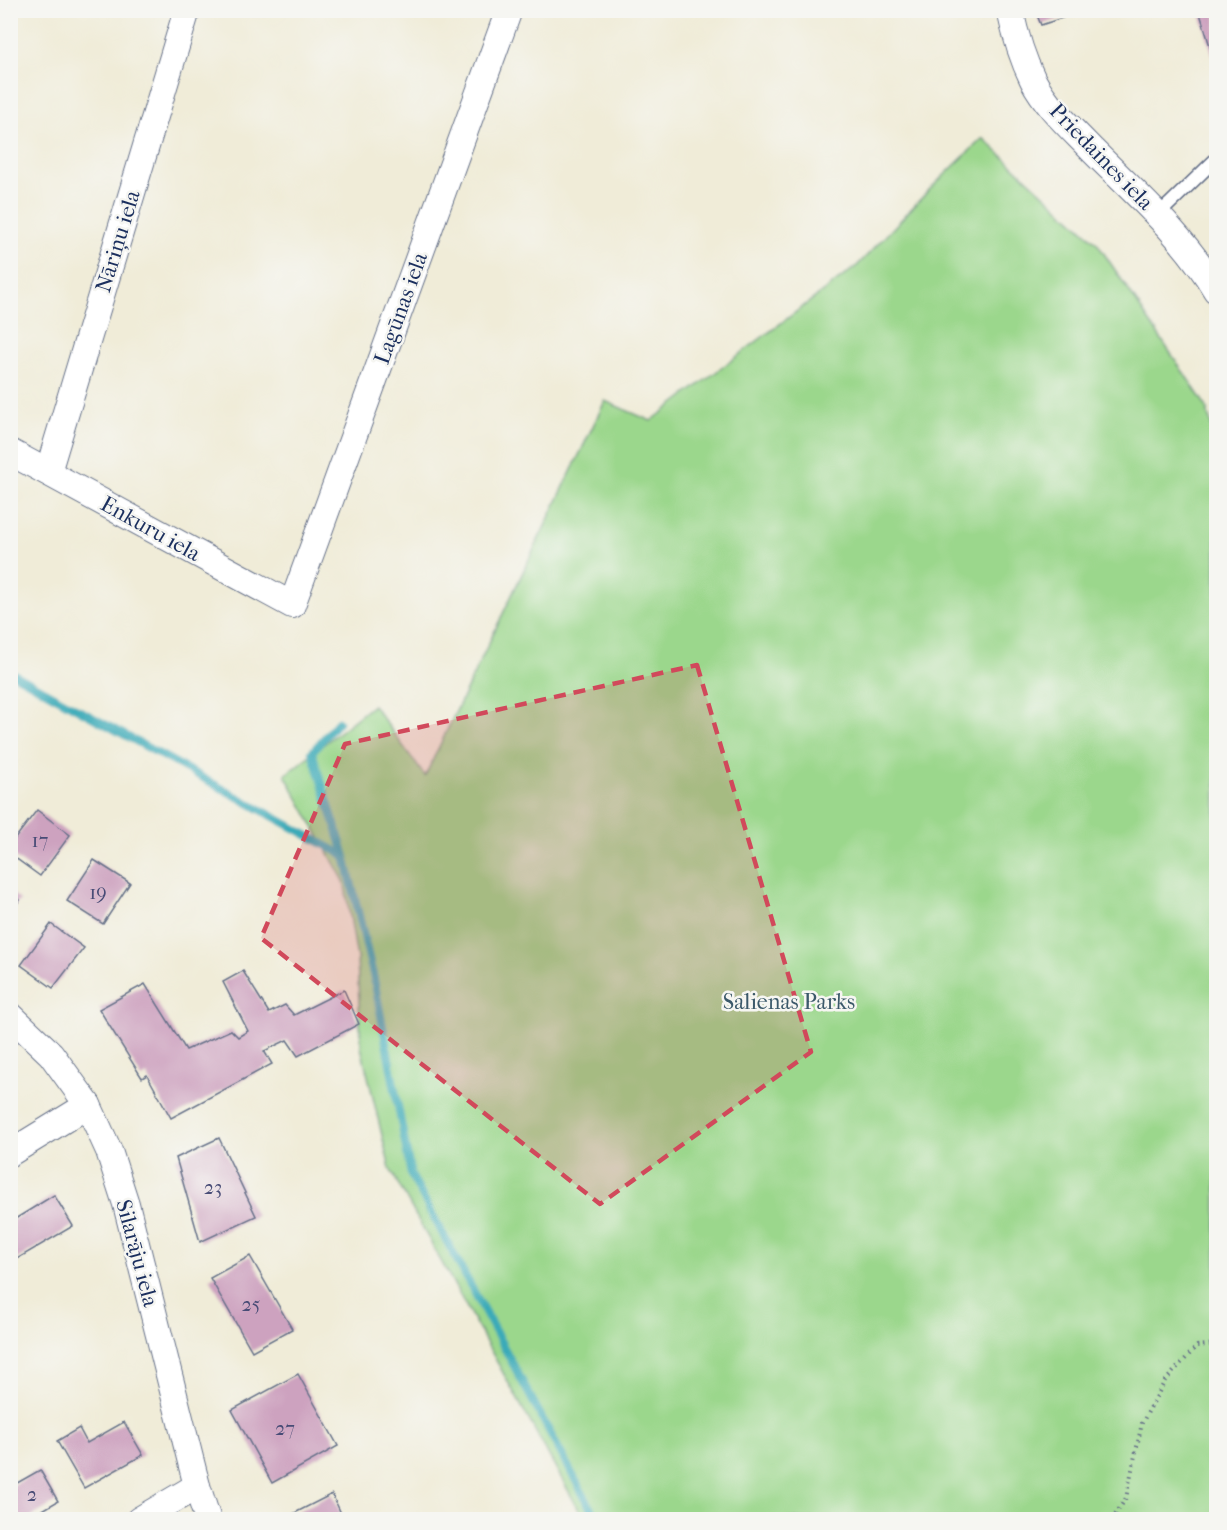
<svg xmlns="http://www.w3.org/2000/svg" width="1227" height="1530" font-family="'IM FELL French Canon',serif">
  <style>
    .green { fill: #9bd78c; stroke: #5b8375; stroke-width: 1.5 }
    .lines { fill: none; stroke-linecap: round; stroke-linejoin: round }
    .stream { stroke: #3baab8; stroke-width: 8 }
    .building { fill: #cda2bf }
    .service-casing { stroke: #667189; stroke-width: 15 }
    .minor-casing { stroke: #667189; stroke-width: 28 }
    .path { stroke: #667189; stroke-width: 4; stroke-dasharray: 1.5 4.5; stroke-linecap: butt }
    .service { stroke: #fff; stroke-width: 12 }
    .minor { stroke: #fff; stroke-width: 26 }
    .marked { fill: #d1495b; fill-opacity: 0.2; stroke: #d1495b; stroke-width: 4.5; stroke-dasharray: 12 8; stroke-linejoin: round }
    .labels { text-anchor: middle; stroke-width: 5; stroke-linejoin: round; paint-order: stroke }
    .number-label { font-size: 20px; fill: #484c76 }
    .street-label { font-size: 22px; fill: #1b2f5e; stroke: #f6f6f2 }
    .park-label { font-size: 22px; fill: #3b596a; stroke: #f6f6f2 }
  </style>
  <rect width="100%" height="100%" fill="#f6f6f2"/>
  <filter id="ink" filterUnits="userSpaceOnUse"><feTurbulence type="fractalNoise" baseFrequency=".0167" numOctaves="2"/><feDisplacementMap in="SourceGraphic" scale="12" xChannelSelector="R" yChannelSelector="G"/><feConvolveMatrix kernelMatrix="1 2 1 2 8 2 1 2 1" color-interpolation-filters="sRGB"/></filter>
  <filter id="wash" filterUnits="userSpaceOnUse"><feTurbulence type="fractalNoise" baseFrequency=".008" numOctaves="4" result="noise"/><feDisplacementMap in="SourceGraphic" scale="24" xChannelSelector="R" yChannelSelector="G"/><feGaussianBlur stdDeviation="1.35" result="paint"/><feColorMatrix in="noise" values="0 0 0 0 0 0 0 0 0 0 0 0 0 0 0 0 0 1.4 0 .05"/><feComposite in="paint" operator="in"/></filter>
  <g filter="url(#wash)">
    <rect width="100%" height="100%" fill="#f0ecd8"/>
    <polygon class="green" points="983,138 1097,243 1206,406 1216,442 1216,1519 584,1519 390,1169 361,1047 357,958 344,881 285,775 373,705 425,776 605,401 651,421 857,266 930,189"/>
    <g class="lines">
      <g class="stream">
        <polyline points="10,672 345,856"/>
        <polyline points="338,722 312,752 345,856 374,979 411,1175 597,1520"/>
      </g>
    </g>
    <g id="blocks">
      <g class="building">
        <polygon points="1035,10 1083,10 1083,11 1041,25"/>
        <polygon points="1199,10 1216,10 1216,66"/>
        <polygon points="37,810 70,835 40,876 10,854 10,845"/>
        <polygon points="94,860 130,883 103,924 67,901"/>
        <polygon points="10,892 20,900 10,911"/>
        <polygon points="51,924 84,948 53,988 21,965"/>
        <polygon points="243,971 269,1013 285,1005 294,1015 344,990 359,1024 298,1056 287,1040 264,1051 272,1064 171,1118 147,1075 142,1078 99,1009 145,984 186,1050 231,1030 238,1037 248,1031 223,982"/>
        <polygon points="219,1138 256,1216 200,1242 176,1158"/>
        <polygon points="54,1195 73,1226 10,1263 10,1222"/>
        <polygon points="250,1256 292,1329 252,1351 210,1278"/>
        <polygon points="298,1374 338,1446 272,1483 232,1410"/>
        <polygon points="124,1422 143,1455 84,1488 57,1441 79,1428 87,1443"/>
        <polygon points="40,1470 58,1501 26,1520 10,1520 10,1487"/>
        <polygon points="332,1494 344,1520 281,1520"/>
      </g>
    </g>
  </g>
  <g filter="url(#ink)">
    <use href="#blocks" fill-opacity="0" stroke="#667189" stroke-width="1.5"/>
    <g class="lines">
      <g class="service-casing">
        <polyline id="service" points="1158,215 1216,159"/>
      </g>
      <g class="minor-casing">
        <g id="minor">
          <path d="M 1010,10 C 1015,34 1022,58 1033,80 C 1047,107 1071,128 1092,150 C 1136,194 1184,236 1216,290"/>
          <polyline points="10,452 292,605 509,10"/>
          <polyline points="48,472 187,10"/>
          <polyline points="10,1015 51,1054 88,1105 109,1151 126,1204 197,1486 208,1520"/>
          <polyline points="10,1153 88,1105"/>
          <polyline points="139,1520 197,1486"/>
        </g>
      </g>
      <polyline class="path" points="1112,1520 1126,1498 1142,1423 1165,1381 1197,1346 1216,1344"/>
      <use href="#service" class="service"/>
      <use href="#minor" class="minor"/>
    </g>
  </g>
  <path class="marked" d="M 697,665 L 811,1052 L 600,1204 L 261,938 L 345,744 Z"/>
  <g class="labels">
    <g class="number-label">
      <text x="40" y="847">17</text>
      <text x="98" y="899">19</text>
      <text x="213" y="1194">23</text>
      <text x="251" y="1311">25</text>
      <text x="285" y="1435">27</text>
      <text x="32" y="1501">2</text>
    </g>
    <g class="street-label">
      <text transform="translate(1102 156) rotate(46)" y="8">Priedaines iela</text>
      <text transform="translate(117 241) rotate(-73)" y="8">Nāriņu iela</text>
      <text transform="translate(400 308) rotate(-70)" y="8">Lagūnas iela</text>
      <text transform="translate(151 528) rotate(29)" y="8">Enkuru iela</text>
      <text transform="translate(138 1253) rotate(75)" y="8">Silarāju iela</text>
    </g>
    <g class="park-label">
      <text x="789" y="1009">Salienas Parks</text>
    </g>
  </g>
  <rect width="1227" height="1530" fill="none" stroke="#f6f6f2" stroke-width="36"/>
</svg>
